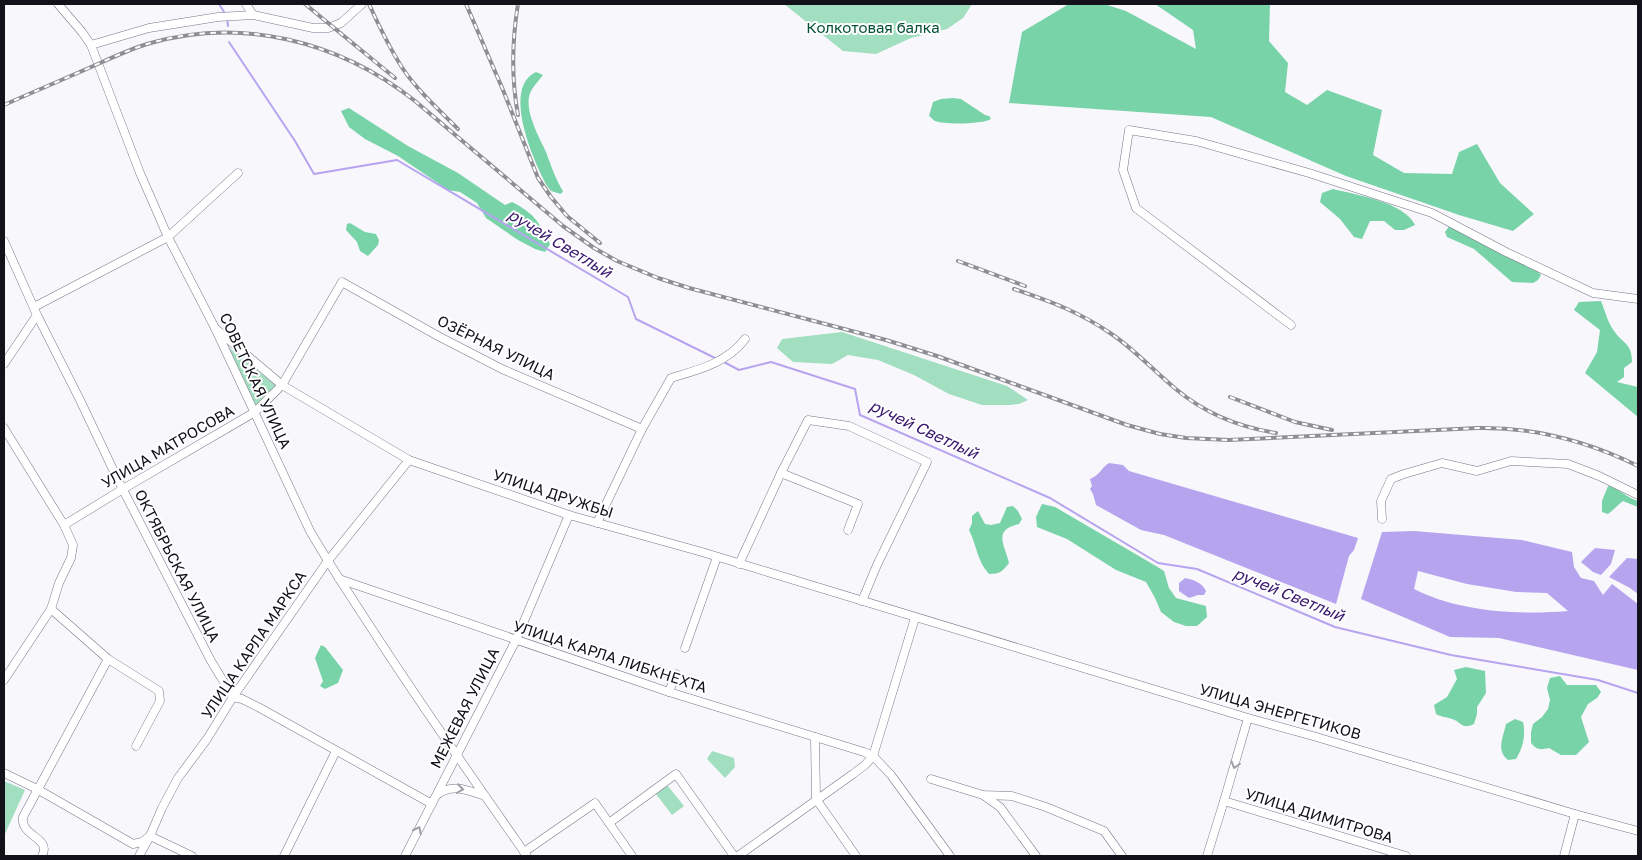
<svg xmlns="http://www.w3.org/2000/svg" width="1642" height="860" font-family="'Golos Text',sans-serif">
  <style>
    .green { fill: #a2dec0 }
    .forest { fill: #79d3a9 }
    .water { fill: #b7a4ef; fill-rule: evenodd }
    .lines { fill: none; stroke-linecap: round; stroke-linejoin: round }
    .stream { stroke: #b7a4ef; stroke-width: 2 }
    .minor-casing { stroke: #7a758b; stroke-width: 9 }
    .minor { stroke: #fff; stroke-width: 8 }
    .rail-casing { stroke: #8f8e94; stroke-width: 4 }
    .rail { stroke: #fff; stroke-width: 2; stroke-dasharray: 5.5; stroke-linecap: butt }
    .oneway { stroke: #a1a0a3 }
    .labels { text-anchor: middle; stroke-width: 4; stroke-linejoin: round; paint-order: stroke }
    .park-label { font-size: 15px; fill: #035036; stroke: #fff }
    .street-label { font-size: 15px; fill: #131119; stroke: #fff }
    .water-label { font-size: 16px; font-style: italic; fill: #39176d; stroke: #fff }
  </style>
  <rect width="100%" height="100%" fill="#f8f7fc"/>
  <g class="green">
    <polygon points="784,4 972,4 963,18 947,29 911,38 876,54 843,51"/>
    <polygon points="842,332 1007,386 1028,400 1019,404 1010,405 982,405 949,394 914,375 878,360 848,355 832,364 793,362 777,348 782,339"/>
    <polygon points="227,346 277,386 256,406"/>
    <polygon points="712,751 734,758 735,767 725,778 707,759"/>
    <polygon points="4,781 25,790 4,836"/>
    <polygon points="667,785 684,806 672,815 656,794"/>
  </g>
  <g class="forest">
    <polygon points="1069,4 1104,4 1126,11 1196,49 1193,30 1155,4 1270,4 1269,41 1288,63 1285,92 1307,105 1327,90 1382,110 1373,155 1404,173 1452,174 1459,152 1477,144 1500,183 1534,214 1513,231 1459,215 1346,176 1211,117 1009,103 1022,32"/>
    <path d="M 536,72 L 543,75 C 539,81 530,89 529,97 C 526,114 539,137 546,152 C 551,165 555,178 563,191 L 561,194 L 551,191 L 547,186 C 534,162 501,88 536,72 Z"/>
    <path d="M 953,98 L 961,99 L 985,115 L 989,116 L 991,119 C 984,124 944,125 935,121 C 933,120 931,117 929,116 L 933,102 L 941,99 Z"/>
    <path d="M 349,108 L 408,146 L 458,173 L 505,205 L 512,202 C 534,213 540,223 550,244 L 545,252 L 535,249 L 518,240 L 486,218 L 477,203 L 460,192 L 448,190 L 398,156 L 365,139 L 349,127 L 341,111 Z"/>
    <path d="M 1333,189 C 1357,195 1404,202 1415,225 L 1404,230 L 1395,230 L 1384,221 L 1370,221 L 1362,239 L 1354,237 L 1340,219 L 1320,202 L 1322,193 Z"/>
    <polygon points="350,223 365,232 376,234 379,240 378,245 368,256 360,251 357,242 346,230 347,224"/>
    <polygon points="1450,225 1537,270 1541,275 1538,280 1533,283 1512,282 1474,249 1447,237 1445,232"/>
    <path d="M 1601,301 C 1605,311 1608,323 1614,331 C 1623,344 1632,343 1632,362 L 1624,368 L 1624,377 L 1617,382 L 1638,387 L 1638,417 L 1585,373 L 1597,352 L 1600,330 L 1574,310 L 1579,302 Z"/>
    <path d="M 1608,486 C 1617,487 1627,498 1638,501 L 1638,507 L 1623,501 C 1617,505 1614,510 1608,514 L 1602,512 L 1602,501 Z"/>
    <polygon points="1042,504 1055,507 1156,566 1164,571 1169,588 1176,598 1206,606 1207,617 1197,626 1186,626 1174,622 1161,612 1155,598 1146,582 1116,570 1067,539 1037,527 1036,517"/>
    <path d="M 1013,506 L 1018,511 L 1022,519 L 1019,524 C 992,530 1005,545 1009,563 C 1003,571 1000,574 989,574 C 977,561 977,546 969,530 L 972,523 L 972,516 L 978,511 L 985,524 L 991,525 L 1000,523 L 1007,507 Z"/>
    <polygon points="321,645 325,647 343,670 338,683 325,689 320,686 323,681 315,658"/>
    <path d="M 1466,667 L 1485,671 L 1486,693 L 1477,707 L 1477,714 L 1474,724 C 1461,730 1462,722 1452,719 C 1446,717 1441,717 1436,714 L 1434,705 L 1447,697 L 1457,679 L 1454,670 Z"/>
    <path d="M 1560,676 L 1567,685 L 1596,685 L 1601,692 L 1597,698 L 1588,704 L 1581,717 L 1589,742 L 1576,755 L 1561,755 L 1549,748 C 1540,750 1537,750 1531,743 L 1531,732 L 1533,724 L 1542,717 L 1548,709 L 1550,700 L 1547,688 L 1550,678 Z"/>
    <path d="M 1515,719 L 1523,722 C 1526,735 1523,748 1516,759 L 1508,760 C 1496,750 1503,738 1506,724 Z"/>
  </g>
  <g class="water">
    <path d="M 1109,463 L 1123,465 L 1129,471 L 1358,538 L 1354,550 L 1349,556 L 1336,604 L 1164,535 L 1141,530 L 1096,505 L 1093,494 L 1090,489 L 1092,486 L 1090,479 C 1100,475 1101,468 1109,463 Z"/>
    <path d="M 1414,531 L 1522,540 L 1572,552 L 1574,567 L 1581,578 L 1594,581 L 1603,595 L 1612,584 L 1638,604 L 1638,670 L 1499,638 L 1450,637 L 1361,599 L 1382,532 ZM 1418,571 L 1467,584 L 1516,592 L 1547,593 L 1568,611 C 1518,615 1459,612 1414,589 Z"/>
    <polygon points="1595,548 1615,550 1611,564 1601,575 1593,572 1581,562"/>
    <polygon points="1627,558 1638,559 1638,594 1630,588 1609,577"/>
    <path d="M 1185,578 C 1193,580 1202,582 1206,591 L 1204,595 L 1198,595 L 1189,598 L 1179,591 L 1179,583 Z"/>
  </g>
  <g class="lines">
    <g class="stream">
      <polyline points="219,4 226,15"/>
      <polyline points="227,19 228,26"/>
      <polyline points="229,42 295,141 314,174 397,160 628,297 636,319 717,359"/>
      <polyline points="722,361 739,370 771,362 855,389 860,415 1050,498 1158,563 1197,569 1335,627 1451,655 1598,680 1638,693"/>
    </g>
    <g class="minor-casing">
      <g id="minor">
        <path d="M 58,4 L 82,32 L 91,45 L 140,173 L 168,237 L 215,328 L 310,531 C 332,569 357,606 381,643 C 428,715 478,786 527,856"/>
        <polyline points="246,4 253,15"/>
        <polyline points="91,45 149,28 218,17 253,15 313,28 328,28 341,23 362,4"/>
        <polyline points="4,241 37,315 80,400 118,480 211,661 233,697 242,699 260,708 432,804"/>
        <polyline points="34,307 168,237 238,173"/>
        <polyline points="1291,325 1136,208 1123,170 1129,130 1196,141 1309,173 1432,213 1506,252 1593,293 1638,299"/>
        <polyline points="215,328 282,385 409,460 569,515 702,552 1248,718 1313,736 1575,814 1638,831"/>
        <polyline points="4,364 37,315"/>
        <polyline points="4,428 64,525 73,545 71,558 59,583 51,609 4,680"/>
        <polyline points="781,473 858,504 848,530"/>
        <polyline points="1382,519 1381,501 1391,479 1404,474 1442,463 1477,471 1511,461 1568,464 1599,476 1638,495"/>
        <path d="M 597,523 L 642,429 L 671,378 C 698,370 727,363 745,339"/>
        <polyline points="64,525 123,489 255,412 282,385 342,282 438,336 502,369 642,429"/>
        <polyline points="739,564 781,473 808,420 849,426 927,462 877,565 862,601"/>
        <polyline points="339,579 669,692 864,752 873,756 891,775 950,856"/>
        <polyline points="51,609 108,659 159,691 160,701 136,746"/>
        <polyline points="685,648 717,557"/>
        <polyline points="669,692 676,674"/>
        <polyline points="815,737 816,799 856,856"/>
        <polyline points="4,773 37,789 133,844 142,842 150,836 192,856"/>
        <polyline points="931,779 983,795 1012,796 1046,807 1104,831 1122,856"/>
        <path d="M 438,794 C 453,783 469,791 485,796"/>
        <polyline points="983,795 1000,807 1036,856"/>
        <polyline points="1224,801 1406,856"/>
        <polyline points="609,823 676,774 734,856"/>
        <polyline points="524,852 595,803 632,856"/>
        <path d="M 42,856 C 52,837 20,837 23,817 L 108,659"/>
        <polyline points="139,856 150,836 162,808 178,778 207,739 233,697 327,562 409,460"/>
        <polyline points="284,856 336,751"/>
        <polyline points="405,856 516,640 569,515"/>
        <polyline points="738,856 853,774 865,765 873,756 915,618"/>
        <polyline points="1207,856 1224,801 1248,718"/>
        <polyline points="1564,856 1575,814"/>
      </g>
    </g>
    <use href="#minor" class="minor"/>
    <g class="rail-casing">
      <g id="rail">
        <polyline points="305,4 395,78"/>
        <path d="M 369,4 C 379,26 390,49 403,69 C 418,91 439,110 458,129"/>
        <polyline points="466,4 503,90 538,178 551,197 567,216 600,243"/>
        <path d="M 4,105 C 33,92 62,80 91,67 C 109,59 128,50 147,44 C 241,16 339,41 415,101 L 563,226 L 594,248 L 617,261 L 658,278 L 689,288 L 886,340 L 937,356 L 1127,425 L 1160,434 L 1186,438 L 1229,440 L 1478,428 C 1533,427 1589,442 1638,466"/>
        <path d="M 518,115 C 511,77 512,41 518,4"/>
        <polyline points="958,261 1025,286"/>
        <path d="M 1014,289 C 1052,302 1080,312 1113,335 C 1136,351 1155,372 1177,390 C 1206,414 1239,427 1276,433"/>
        <polyline points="1230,397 1295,422 1332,430"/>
      </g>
    </g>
    <use href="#rail" class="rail"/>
  </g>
  <defs><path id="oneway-chevron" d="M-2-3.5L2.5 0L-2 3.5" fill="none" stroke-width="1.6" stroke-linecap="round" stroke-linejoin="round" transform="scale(1.25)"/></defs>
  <g class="oneway">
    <use href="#oneway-chevron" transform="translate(1235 765) rotate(106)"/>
    <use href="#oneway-chevron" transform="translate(460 789) rotate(8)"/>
    <use href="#oneway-chevron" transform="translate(418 830) rotate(-63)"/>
  </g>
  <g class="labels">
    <g class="park-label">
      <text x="873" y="33">Колкотовая балка</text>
    </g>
    <g class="street-label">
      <text transform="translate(496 348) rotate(26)" y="5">ОЗЁРНАЯ УЛИЦА</text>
      <text transform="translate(255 381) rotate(65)" y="5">СОВЕТСКАЯ УЛИЦА</text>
      <text transform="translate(168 447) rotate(-30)" y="5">УЛИЦА МАТРОСОВА</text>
      <text transform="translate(553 494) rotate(18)" y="5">УЛИЦА ДРУЖБЫ</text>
      <text transform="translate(177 566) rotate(63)" y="5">ОКТЯБРЬСКАЯ УЛИЦА</text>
      <text transform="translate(254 645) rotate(-56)" y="5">УЛИЦА КАРЛА МАРКСА</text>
      <text transform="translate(610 657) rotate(18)" y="5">УЛИЦА КАРЛА ЛИБКНЕХТА</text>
      <text transform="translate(465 708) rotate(-63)" y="5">МЕЖЕВАЯ УЛИЦА</text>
      <text transform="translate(1280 712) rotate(16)" y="5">УЛИЦА ЭНЕРГЕТИКОВ</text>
      <text transform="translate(1319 816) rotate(17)" y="5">УЛИЦА ДИМИТРОВА</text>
    </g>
    <g class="water-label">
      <text transform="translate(560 243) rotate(31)" y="6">ручей Светлый</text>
      <text transform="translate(924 429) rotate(25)" y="6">ручей Светлый</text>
      <text transform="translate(1289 594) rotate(22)" y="6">ручей Светлый</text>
    </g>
  </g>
  <rect width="1642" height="860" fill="none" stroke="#131119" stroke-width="10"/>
</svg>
